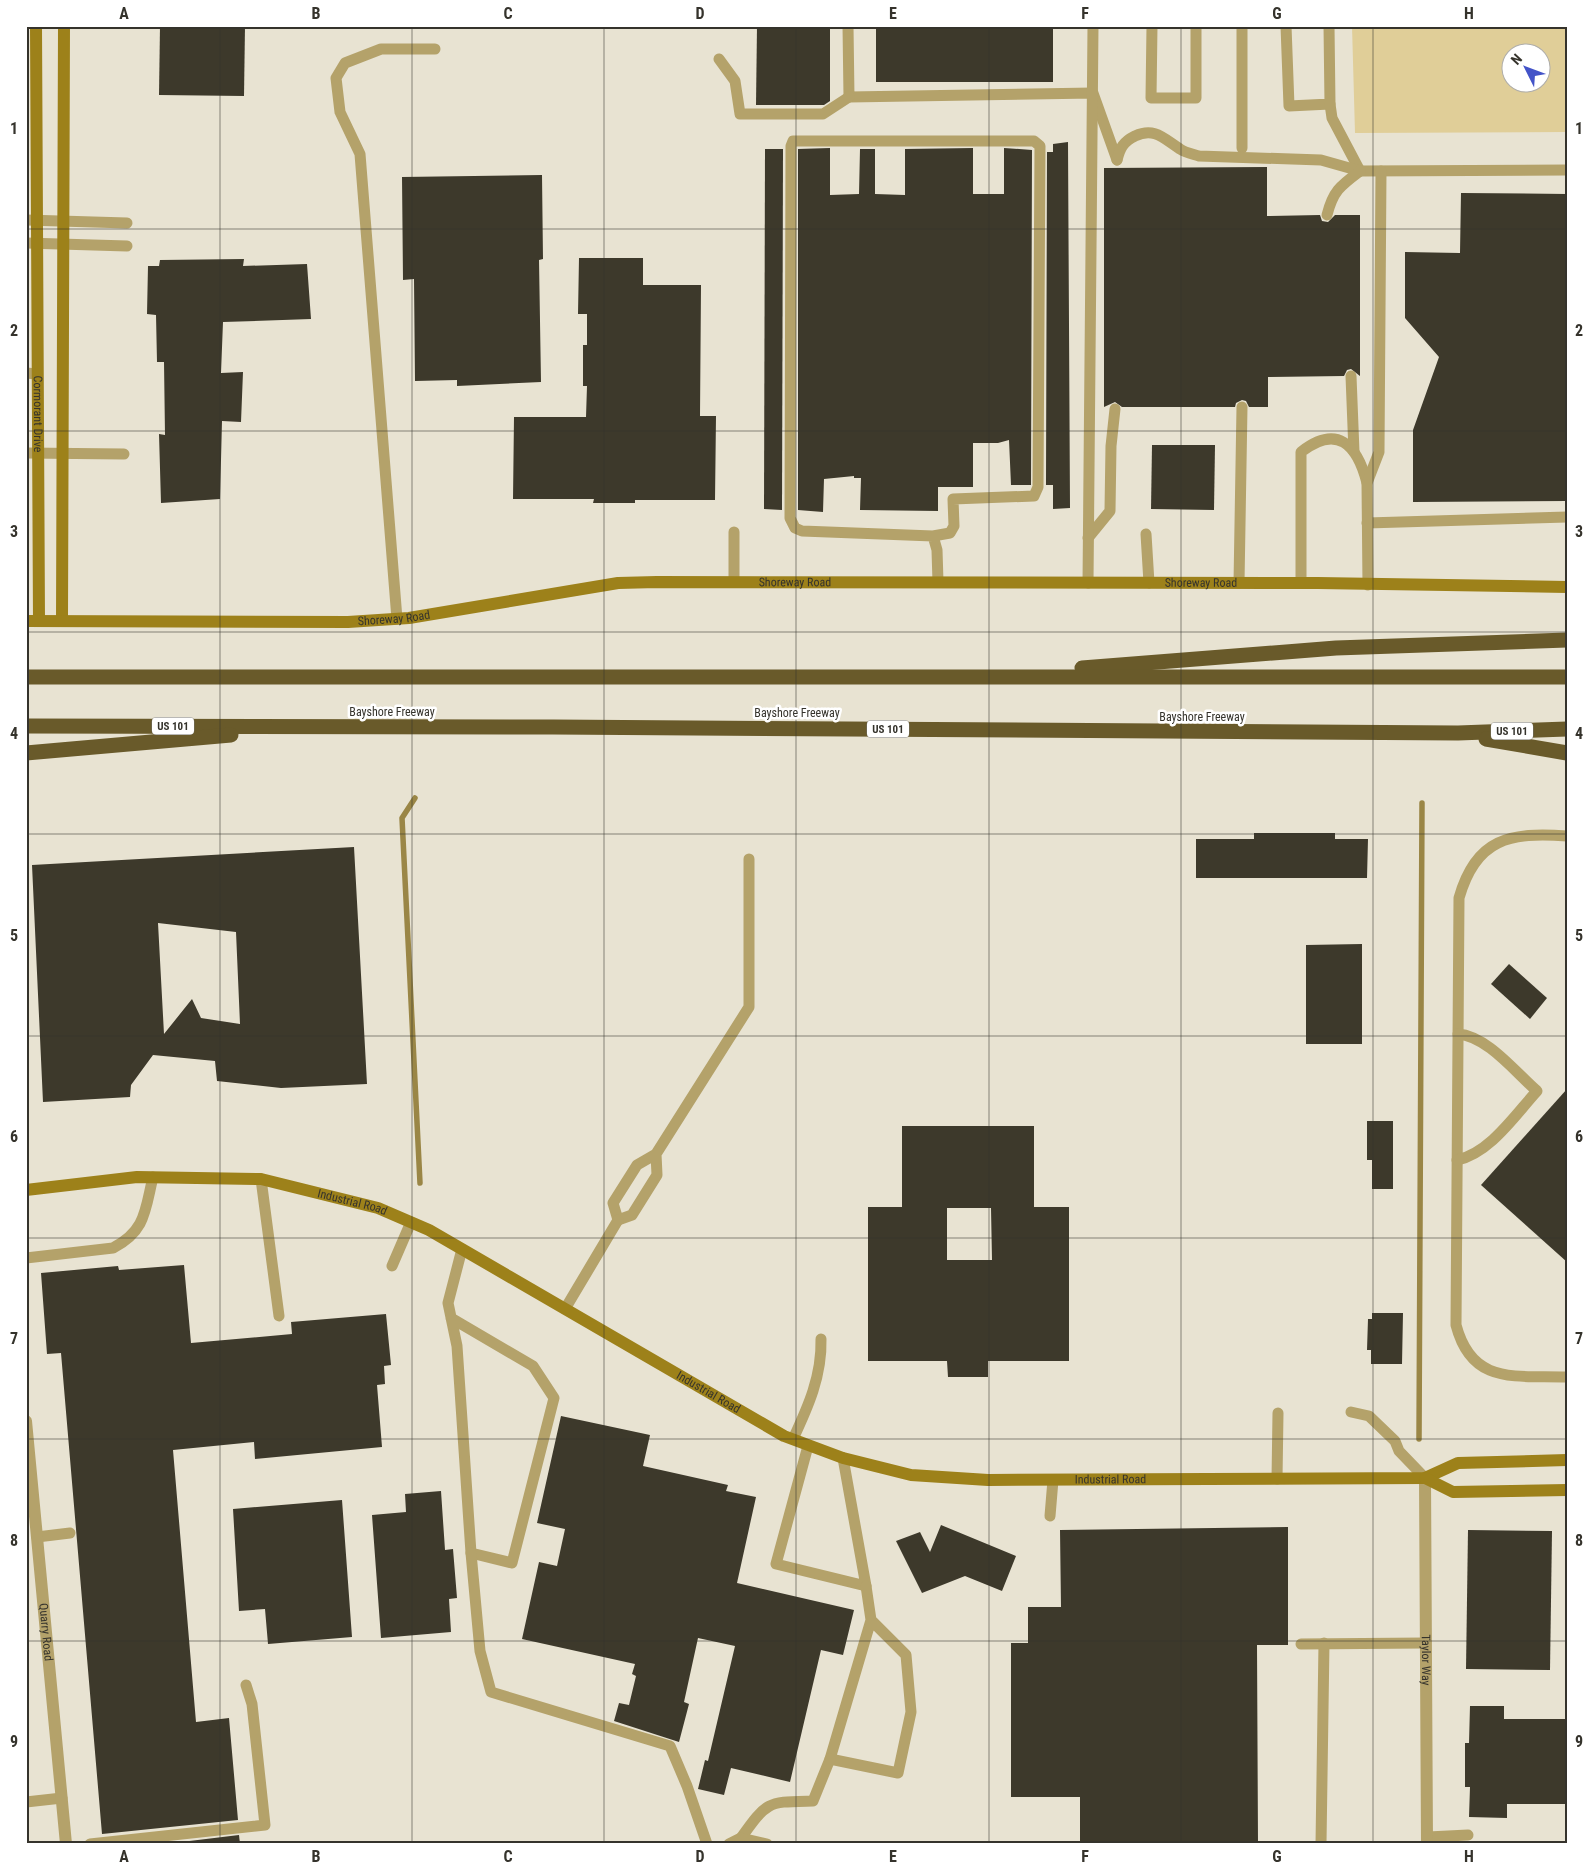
<svg xmlns="http://www.w3.org/2000/svg" width="1593" height="1870" font-family="'Roboto Condensed',sans-serif">
  <style>
    .green { fill: #e0ce98; fill-rule: evenodd }
    .lines { fill: none; stroke-linecap: round; stroke-linejoin: round }
    .stream { stroke: #9a8646; stroke-width: 5.5 }
    .building { fill: #3d392b; fill-rule: evenodd }
    .lane { stroke: #b4a26a; stroke-width: 11 }
    .street { stroke: #b4a26a; stroke-width: 12 }
    .secondary { stroke: #9d811a; stroke-width: 12 }
    .highway { stroke: #695a2a; stroke-width: 15 }
    .grid { fill: none; stroke: #35332c; stroke-width: 1; stroke-opacity: 0.55 }
    .labels { text-anchor: middle; stroke-width: 5; stroke-linejoin: round; paint-order: stroke }
    .shield { fill: #fff; stroke: #72706b; stroke-width: 1 }
    .shield-label { font-size: 11px; font-weight: bold; fill: #35332c }
    .street-label { font-size: 12px; fill: #35332c; stroke: #fff }
    .neatline { fill: none; stroke: #35332c; stroke-width: 2 }
    .grid-label { font-size: 16px; text-anchor: middle; font-weight: bold; fill: #35332c }
  </style>
  <rect width="100%" height="100%" fill="#e8e3d2"/>
  <path class="green" d="M 1352,26 L 1567,26 L 1567,132 L 1355,133 ZM 1510,52 L 1540,52 L 1540,82 L 1510,82 Z"/>
  <g class="lines">
    <g class="stream">
      <polyline points="415,798 402,818 420,1183"/>
      <polyline points="1419,1439 1422,803"/>
    </g>
  </g>
  <g class="building">
    <polygon points="160,26 245,26 244,96 159,95"/>
    <polygon points="757,26 830,26 830,101 824,105 756,105"/>
    <rect x="876" y="26" width="177" height="56"/>
    <polygon points="1068,142 1070,508 1053,509 1053,485 1046,485 1047,152 1053,152 1053,144"/>
    <polygon points="830,148 830,195 859,194 860,149 875,149 875,194 905,195 905,149 973,148 973,194 1004,194 1004,148 1032,150 1031,485 1011,485 1009,440 998,443 973,443 973,487 938,487 938,511 860,510 861,478 854,478 854,476 824,479 823,512 798,510 798,149"/>
    <polygon points="765,149 783,149 782,510 764,509"/>
    <polygon points="1267,167 1267,216 1320,215 1322,221 1328,222 1335,215 1360,215 1360,376 1351,369 1347,370 1344,376 1268,377 1268,407 1249,407 1246,401 1242,400 1236,403 1235,407 1122,407 1115,402 1104,407 1104,168"/>
    <polygon points="542,175 543,259 539,260 541,382 457,386 457,380 415,381 414,279 403,280 402,177"/>
    <polygon points="1461,193 1567,194 1567,501 1413,502 1413,430 1439,357 1405,318 1405,252 1460,253"/>
    <polygon points="579,258 643,258 643,285 701,285 700,416 716,416 715,500 635,500 635,503 593,503 594,499 513,499 514,417 586,417 587,386 583,386 583,345 587,345 587,314 578,314"/>
    <polygon points="244,259 243,266 307,264 311,319 223,322 221,373 243,372 241,422 222,421 220,499 161,503 159,434 165,435 164,362 157,362 156,315 147,314 148,266 159,266 160,260"/>
    <polygon points="1152,445 1215,445 1214,510 1151,509"/>
    <polygon points="1254,833 1335,833 1335,839 1368,839 1367,878 1196,878 1196,839 1254,839"/>
    <path d="M 354,847 L 367,1084 L 281,1088 L 217,1081 L 215,1061 L 153,1055 L 131,1085 L 130,1097 L 43,1102 L 32,865 ZM 158,923 L 236,932 L 240,1024 L 201,1018 L 192,999 L 164,1034 Z"/>
    <polygon points="1362,944 1362,1044 1306,1044 1306,945"/>
    <polygon points="1509,964 1547,998 1530,1019 1491,984"/>
    <polygon points="1567,1089 1567,1262 1481,1185"/>
    <polygon points="1367,1121 1393,1121 1393,1189 1372,1189 1372,1160 1367,1160"/>
    <path d="M 902,1126 L 1034,1126 L 1034,1207 L 1069,1207 L 1069,1361 L 988,1361 L 988,1377 L 948,1377 L 947,1361 L 868,1361 L 868,1207 L 902,1207 ZM 947,1208 L 991,1208 L 992,1260 L 947,1260 Z"/>
    <polygon points="184,1265 191,1343 292,1334 291,1322 386,1314 391,1365 384,1366 385,1384 377,1385 382,1447 255,1459 254,1442 173,1450 196,1722 229,1718 238,1820 102,1834 61,1353 47,1354 41,1273 118,1266 119,1270"/>
    <polygon points="1372,1313 1403,1313 1402,1364 1371,1364 1371,1350 1367,1350 1368,1319 1372,1319"/>
    <polygon points="561,1416 650,1435 643,1466 728,1485 726,1491 756,1497 737,1583 854,1610 843,1655 821,1650 790,1782 731,1768 724,1795 698,1789 705,1760 708,1761 735,1646 698,1638 684,1702 689,1704 679,1742 614,1721 619,1703 629,1705 636,1676 632,1674 635,1664 522,1639 539,1562 557,1566 565,1529 537,1523"/>
    <polygon points="441,1491 445,1550 453,1549 457,1598 449,1599 451,1632 381,1638 372,1515 406,1512 405,1494"/>
    <polygon points="342,1500 352,1637 268,1644 265,1609 239,1611 233,1509"/>
    <polygon points="941,1525 1016,1556 1002,1591 965,1576 922,1593 896,1541 920,1532 930,1552"/>
    <polygon points="1288,1527 1288,1645 1257,1645 1258,1844 1080,1844 1080,1797 1011,1797 1011,1643 1028,1643 1028,1607 1061,1607 1060,1530"/>
    <polygon points="1468,1530 1552,1531 1550,1670 1466,1669"/>
    <polygon points="1470,1706 1504,1706 1504,1719 1567,1719 1567,1804 1507,1804 1507,1818 1469,1817 1470,1787 1465,1787 1465,1743 1469,1743"/>
    <polygon points="239,1835 240,1844 173,1844 173,1843"/>
  </g>
  <g class="lines">
    <g class="lane">
      <polyline points="848,26 849,97 1093,93 1117,160"/>
      <polyline points="1152,26 1151,98 1196,98 1196,26"/>
      <polyline points="1242,26 1242,148"/>
      <polyline points="1286,26 1289,106 1330,104 1329,26"/>
      <polyline points="719,59 735,81 740,114 823,114 849,97"/>
      <polyline points="1330,104 1332,118 1360,171"/>
      <path d="M 1117,160 C 1120,148 1123,142 1135,136 C 1155,127 1164,139 1180,149 C 1186,153 1193,154 1199,156 L 1321,160 L 1360,171 L 1567,170"/>
      <path d="M 1327,215 C 1333,191 1340,186 1360,171"/>
      <polyline points="26,220 127,223"/>
      <polyline points="26,243 127,246"/>
      <polyline points="26,373 37,374"/>
      <polyline points="1351,376 1354,452"/>
      <polyline points="26,453 124,454"/>
      <polyline points="1367,523 1567,517"/>
      <polyline points="1146,534 1149,583"/>
      <polyline points="933,536 950,533 954,526 953,499 1034,496 1038,487 1040,146 1034,141 793,141 791,146 790,518 795,528 802,531 933,536 937,550 938,582"/>
      <polyline points="1088,538 1110,511 1111,446 1115,409"/>
      <polyline points="734,581 734,532"/>
      <polyline points="1088,583 1093,26"/>
      <polyline points="1239,583 1242,407"/>
      <path d="M 1301,583 L 1301,452 C 1337,424 1357,444 1367,483"/>
      <polyline points="1368,585 1367,483 1379,452 1381,171"/>
      <polyline points="397,619 360,154 340,112 336,78 345,63 381,49 435,49"/>
      <path d="M 1567,836 C 1510,832 1476,838 1459,898 L 1456,1325 C 1472,1386 1516,1375 1567,1377"/>
      <polyline points="656,1154 657,1175 632,1215 618,1220 613,1203 637,1165 656,1154 749,1007 749,859"/>
      <path d="M 1457,1160 C 1490,1153 1515,1115 1537,1091 C 1515,1072 1487,1036 1458,1034"/>
      <polyline points="261,1179 279,1316"/>
      <path d="M 26,1258 L 113,1248 C 146,1231 145,1210 153,1177"/>
      <polyline points="392,1266 411,1222"/>
      <polyline points="565,1309 618,1220"/>
      <polyline points="451,1318 533,1366 554,1398 512,1563 471,1553 457,1346 448,1303 462,1249"/>
      <polyline points="1351,1412 1369,1416 1395,1441 1399,1451 1425,1478"/>
      <path d="M 793,1439 C 808,1407 822,1376 821,1339"/>
      <polyline points="808,1446 776,1564 866,1586 843,1458"/>
      <polyline points="1277,1479 1278,1413"/>
      <polyline points="1050,1516 1053,1480"/>
      <polyline points="37,1537 70,1533"/>
      <polyline points="471,1553 480,1651 491,1692 670,1746 687,1786 707,1844"/>
      <polyline points="866,1586 871,1620 830,1759 898,1773 911,1712 906,1655 871,1620"/>
      <polyline points="1301,1644 1424,1643"/>
      <polyline points="26,1802 62,1798"/>
      <polyline points="1428,1837 1468,1835"/>
      <path d="M 741,1838 C 768,1800 768,1802 813,1801 L 830,1759"/>
      <polyline points="90,1844 265,1825 252,1704 246,1685"/>
      <polyline points="729,1844 741,1838 767,1844"/>
      <polyline points="1321,1844 1324,1643"/>
    </g>
    <g class="street">
      <path id="s1" d="M 26,1421 L 66,1844"/>
      <path id="s2" d="M 1425,1478 L 1427,1844"/>
    </g>
    <g class="secondary">
      <path id="s3" d="M 36,26 L 39,621"/>
      <polyline points="62,620 64,26"/>
      <path id="s4" d="M 26,621 L 348,622 L 409,618 L 618,583 L 657,582 L 1318,583 L 1567,587"/>
      <path id="s5" d="M 26,1190 L 137,1177 L 261,1179 L 378,1208 L 429,1230 L 784,1436 L 843,1458 L 911,1475 L 988,1480 L 1425,1478 L 1458,1463 L 1567,1460"/>
      <polyline points="1425,1478 1453,1492 1567,1490"/>
    </g>
    <g class="highway">
      <polyline points="1082,668 1336,648 1567,640"/>
      <polyline points="26,677 1567,677"/>
      <polyline points="26,726 553,727 1458,733 1567,729"/>
      <polyline points="1486,739 1567,753"/>
      <polyline points="26,753 231,735"/>
    </g>
  </g>
  <path class="grid" d="M 220,26 L 220,1844M 412,26 L 412,1844M 604,26 L 604,1844M 796,26 L 796,1844M 989,26 L 989,1844M 1181,26 L 1181,1844M 1373,26 L 1373,1844M 26,229 L 1567,229M 26,431 L 1567,431M 26,632 L 1567,632M 26,834 L 1567,834M 26,1036 L 1567,1036M 26,1238 L 1567,1238M 26,1439 L 1567,1439M 26,1641 L 1567,1641"/>
  <g class="labels">
    <g class="shield">
      <rect x="152" y="717.5" width="42" height="17" rx="4"/>
      <rect x="867" y="720.5" width="42" height="17" rx="4"/>
      <rect x="1491" y="722.5" width="42" height="17" rx="4"/>
    </g>
    <g class="shield-label">
      <text x="173" y="730">US 101</text>
      <text x="888" y="733">US 101</text>
      <text x="1512" y="735">US 101</text>
    </g>
    <g class="street-label">
      <text dy="4" stroke="none"><textPath href="#s3" startOffset="388">Cormorant Drive</textPath></text>
      <text dy="4" stroke="none"><textPath href="#s4" startOffset="772">Shoreway Road</textPath></text>
      <text dy="4" stroke="none"><textPath href="#s4" startOffset="1178">Shoreway Road</textPath></text>
      <text dy="4" stroke="none"><textPath href="#s4" startOffset="368">Shoreway Road</textPath></text>
      <text x="392" y="716">Bayshore Freeway</text>
      <text x="797" y="717">Bayshore Freeway</text>
      <text x="1202" y="721">Bayshore Freeway</text>
      <text dy="4" stroke="none"><textPath href="#s5" startOffset="330">Industrial Road</textPath></text>
      <text dy="4" stroke="none"><textPath href="#s5" startOffset="735">Industrial Road</textPath></text>
      <text dy="4" stroke="none"><textPath href="#s5" startOffset="1155">Industrial Road</textPath></text>
      <text dy="4" stroke="none"><textPath href="#s1" startOffset="212">Quarry Road</textPath></text>
      <text dy="4" stroke="none"><textPath href="#s2" startOffset="182">Taylor Way</textPath></text>
    </g>
  </g>
  <rect width="1593" height="1870" fill="none" stroke="#ffffff" stroke-width="55"/>
  <g transform="translate(1526 68) rotate(312)"><circle r="24" fill="#ffffff" stroke="#aeadab"/>
  <path d="M0-4L9 19L0 12L-9 19Z" fill="#4353c8"/>
  <text y="-8" font-size="14" font-weight="bold" text-anchor="middle" fill="#35332c">N</text>
  </g>
  <rect x="28" y="28" width="1538" height="1814" class="neatline"/>
  <g class="grid-label">
    <text x="124" y="19">A</text>
    <text x="316" y="19">B</text>
    <text x="508" y="19">C</text>
    <text x="700" y="19">D</text>
    <text x="893" y="19">E</text>
    <text x="1085" y="19">F</text>
    <text x="1277" y="19">G</text>
    <text x="1469" y="19">H</text>
    <text x="14" y="134">1</text>
    <text x="1579" y="134">1</text>
    <text x="14" y="336">2</text>
    <text x="1579" y="336">2</text>
    <text x="14" y="537">3</text>
    <text x="1579" y="537">3</text>
    <text x="14" y="739">4</text>
    <text x="1579" y="739">4</text>
    <text x="14" y="941">5</text>
    <text x="1579" y="941">5</text>
    <text x="14" y="1142">6</text>
    <text x="1579" y="1142">6</text>
    <text x="14" y="1344">7</text>
    <text x="1579" y="1344">7</text>
    <text x="14" y="1546">8</text>
    <text x="1579" y="1546">8</text>
    <text x="14" y="1747">9</text>
    <text x="1579" y="1747">9</text>
    <text x="124" y="1862">A</text>
    <text x="316" y="1862">B</text>
    <text x="508" y="1862">C</text>
    <text x="700" y="1862">D</text>
    <text x="893" y="1862">E</text>
    <text x="1085" y="1862">F</text>
    <text x="1277" y="1862">G</text>
    <text x="1469" y="1862">H</text>
  </g>
</svg>
